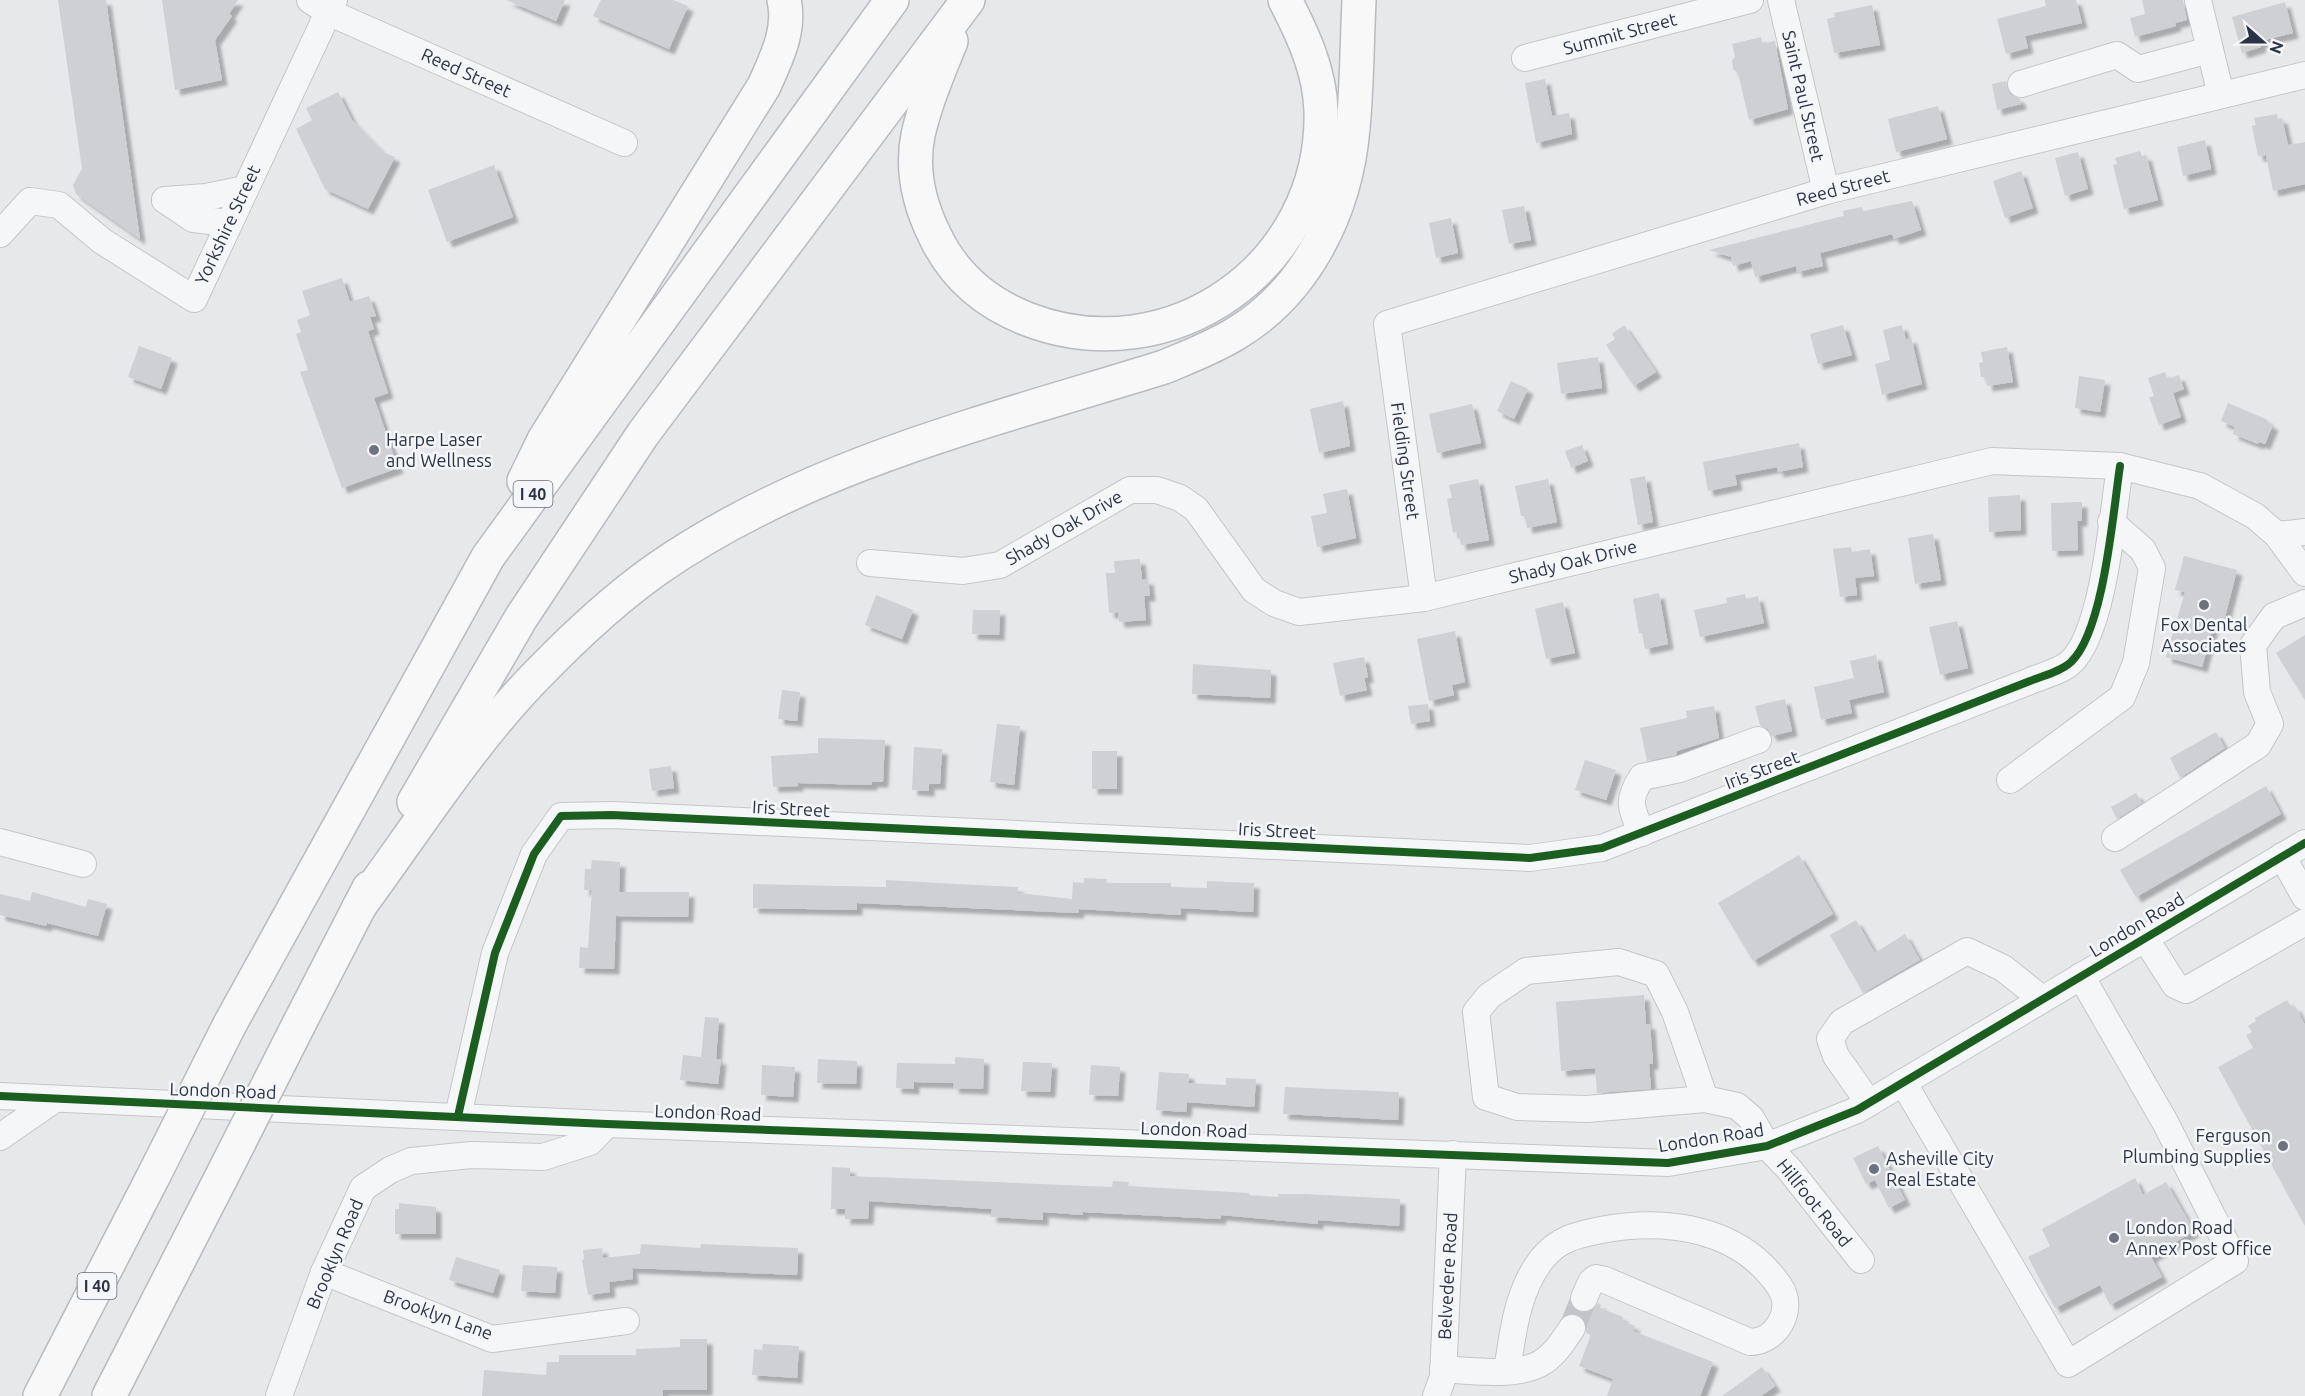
<svg xmlns="http://www.w3.org/2000/svg" width="2305" height="1396" font-family="Ubuntu,sans-serif">
  <style>
    .building { fill: #ced0d3; filter: url(#shadow) }
    .lines { fill: none; stroke-linecap: round; stroke-linejoin: round }
    .minor-tunnel { stroke: #c1c4c9; stroke-width: 26; stroke-dasharray: 26 13; stroke-linecap: butt }
    .minor-casing { stroke: #c4c6c8; stroke-width: 28 }
    .highway-casing { stroke: #b8bbbf; stroke-width: 36 }
    .minor { stroke: #f5f6f7; stroke-width: 26 }
    .highway { stroke: #f8f8f8; stroke-width: 33 }
    .highway-bridge-casing { stroke: #b8bbbf; stroke-width: 36; stroke-linecap: butt }
    .highway-bridge { stroke: #f8f8f8; stroke-width: 33 }
    .cycleway-casing { stroke: #f4f6f9; stroke-width: 11 }
    .cycleway { stroke: #1b5e20; stroke-width: 8 }
    .poi-dot { fill: #6c737f; stroke: #f4f6f9; stroke-width: 2 }
    .labels { text-anchor: middle; stroke-width: 5; stroke-linejoin: round; paint-order: stroke }
    .shield { fill: #f4f6f9; stroke: #676e7b; stroke-width: 1.5 }
    .shield-label { font-size: 16px; font-weight: bold; fill: #2b3445 }
    .street-label { font-size: 18px; fill: #2b3445; stroke: #f4f6f9 }
    .poi-label { font-size: 18px; fill: #2b3445; stroke: #f4f6f9; text-anchor: start }
  </style>
  <defs>
    <filter id="shadow"><feDropShadow dx="5.5" dy="5.5" stdDeviation="1.5" flood-color="#0004"/></filter>
  </defs>
  <rect width="100%" height="100%" fill="#e6e8ea"/>
  <g class="building">
    <polygon points="58,0 106,0 140,239 76,194 73,185 82,169"/>
    <polygon points="162,0 238,0 229,14 232,16 215,40 222,80 175,90"/>
    <polygon points="506,0 565,0 556,21"/>
    <polygon points="601,0 673,0 688,6 669,49 593,16"/>
    <polygon points="2045,0 2076,0 2082,23 2025,36 2028,48 2006,54 1997,19 2046,6"/>
    <polygon points="2142,0 2183,0 2187,20 2175,23 2176,26 2135,37 2130,18 2145,14"/>
    <polygon points="2285,2 2293,33 2265,40 2260,43 2261,47 2242,53 2232,17"/>
    <polygon points="1872,5 1880,45 1834,53 1827,19 1835,17 1834,13"/>
    <polygon points="1761,37 1762,44 1775,41 1788,109 1749,120 1738,73 1733,69 1732,61 1735,57 1732,44"/>
    <polygon points="1545,79 1552,116 1569,113 1572,134 1536,143 1525,83"/>
    <polygon points="2006,81 2010,94 2020,99 2021,104 1997,110 1992,84"/>
    <polygon points="338,92 352,120 383,152 395,157 368,209 325,189 296,129 312,120 306,108"/>
    <polygon points="1938,106 1947,139 1896,152 1888,119"/>
    <polygon points="2277,114 2278,119 2282,118 2288,145 2305,142 2305,184 2273,191 2266,155 2258,156 2252,126 2256,125 2254,118"/>
    <polygon points="2205,140 2211,169 2183,176 2177,147"/>
    <polygon points="2140,151 2142,156 2146,155 2158,200 2124,209 2113,165 2117,164 2115,158"/>
    <polygon points="2078,152 2088,189 2065,196 2055,158"/>
    <polygon points="494,165 513,217 447,242 428,190"/>
    <polygon points="2021,171 2033,208 2005,218 1993,181"/>
    <polygon points="1912,201 1921,230 1894,239 1892,234 1820,253 1823,266 1797,272 1796,266 1755,277 1751,261 1733,266 1731,257 1709,250 1839,217 1844,216 1843,211 1862,207 1863,211"/>
    <polygon points="1524,206 1531,240 1509,244 1502,210"/>
    <polygon points="1451,218 1458,253 1436,258 1429,223"/>
    <polygon points="342,278 350,302 369,296 376,316 370,317 374,329 368,331 388,393 374,398 398,468 342,488 300,372 308,370 296,334 301,332 297,320 310,315 302,291"/>
    <polygon points="1624,325 1656,372 1634,386 1606,345 1615,339 1612,334"/>
    <polygon points="1843,325 1852,355 1818,364 1810,334"/>
    <polygon points="1902,325 1906,340 1911,337 1922,384 1882,395 1875,364 1890,360 1883,330"/>
    <polygon points="139,346 172,358 161,389 128,377"/>
    <polygon points="2007,347 2013,382 1987,386 1986,377 1981,377 1979,363 1983,362 1981,352"/>
    <polygon points="1598,357 1602,388 1561,394 1557,363"/>
    <polygon points="2165,372 2167,379 2179,375 2184,389 2173,393 2181,417 2159,425 2149,397 2154,396 2148,378"/>
    <polygon points="2079,376 2105,380 2100,412 2075,408"/>
    <polygon points="1511,381 1528,389 1514,419 1497,411"/>
    <polygon points="1343,401 1350,446 1319,453 1310,409"/>
    <polygon points="2228,403 2268,420 2267,422 2273,425 2265,444 2259,442 2258,444 2233,434 2235,427 2221,421"/>
    <polygon points="1472,404 1481,443 1437,453 1429,414"/>
    <polygon points="1799,443 1803,467 1778,472 1777,467 1735,475 1737,485 1708,491 1703,462"/>
    <polygon points="1582,445 1588,461 1571,468 1565,451"/>
    <polygon points="1645,476 1653,522 1638,525 1630,479"/>
    <polygon points="1478,479 1489,540 1461,545 1458,531 1453,533 1447,499 1452,498 1449,485"/>
    <polygon points="1548,479 1557,522 1527,528 1525,516 1521,516 1515,486"/>
    <polygon points="1347,489 1356,538 1317,547 1311,516 1327,513 1323,494"/>
    <polygon points="2020,495 2021,530 1989,532 1988,497"/>
    <polygon points="2082,502 2082,521 2077,521 2078,550 2052,551 2051,503"/>
    <polygon points="1933,534 1941,580 1915,584 1908,538"/>
    <polygon points="1851,547 1852,552 1870,549 1874,576 1855,578 1857,595 1840,597 1833,549"/>
    <polygon points="2184,556 2237,570 2224,621 2215,619 2202,667 2166,657 2185,592 2175,590"/>
    <polygon points="1140,559 1142,580 1148,579 1150,596 1144,596 1146,620 1119,622 1118,612 1109,613 1106,573 1115,573 1114,561"/>
    <polygon points="1659,593 1668,644 1645,649 1642,633 1639,633 1633,599"/>
    <polygon points="1745,594 1746,599 1758,596 1764,623 1700,637 1694,610 1727,603 1726,598"/>
    <polygon points="876,595 913,610 902,639 865,625"/>
    <polygon points="1563,602 1575,653 1546,659 1535,609"/>
    <polygon points="973,610 1000,610 999,635 972,634"/>
    <polygon points="1957,621 1968,668 1940,675 1929,627"/>
    <polygon points="1455,631 1465,682 1452,685 1454,695 1429,701 1417,639"/>
    <polygon points="2305,635 2305,700 2276,653"/>
    <polygon points="1876,655 1884,692 1849,700 1852,713 1821,720 1814,687 1854,678 1850,661"/>
    <polygon points="1364,657 1368,677 1364,678 1367,690 1340,696 1333,663"/>
    <polygon points="1193,664 1271,670 1270,698 1192,694"/>
    <polygon points="782,690 800,692 797,721 778,719"/>
    <polygon points="1785,699 1792,731 1772,736 1768,729 1760,725 1755,706"/>
    <polygon points="1428,704 1430,721 1411,724 1408,706"/>
    <polygon points="1714,706 1719,738 1677,751 1676,755 1647,761 1640,728 1687,718 1686,711"/>
    <polygon points="997,724 1020,726 1014,785 990,782"/>
    <polygon points="2216,732 2225,748 2180,778 2170,758"/>
    <polygon points="818,738 885,740 883,782 872,782 871,785 798,783 798,786 773,787 771,756 818,753"/>
    <polygon points="914,747 942,749 940,784 929,784 929,791 912,790"/>
    <rect x="1092" y="751" width="25" height="38"/>
    <polygon points="1585,760 1616,770 1606,800 1575,790"/>
    <polygon points="671,766 674,788 652,791 649,769"/>
    <polygon points="2266,786 2281,814 2136,897 2120,870"/>
    <polygon points="2136,793 2142,803 2117,819 2111,807"/>
    <polygon points="1799,855 1833,914 1753,961 1718,903"/>
    <polygon points="592,860 620,862 619,892 689,892 688,917 616,916 614,969 579,968 580,947 588,948 592,890 584,890 585,869 591,869"/>
    <polygon points="1084,878 1107,879 1106,883 1171,883 1171,887 1207,888 1207,881 1254,883 1253,912 1181,908 1181,915 1079,909 1078,913 857,903 857,910 753,908 753,884 886,887 886,880 957,884 1018,887 1018,893 1072,899 1073,882 1084,883"/>
    <polygon points="32,892 86,907 88,899 107,904 98,936 47,923 46,926 0,915 0,894 30,901"/>
    <polygon points="1856,920 1875,953 1905,934 1920,960 1863,993 1830,935"/>
    <polygon points="1644,995 1646,1024 1650,1024 1653,1064 1649,1064 1651,1089 1597,1093 1595,1068 1561,1071 1556,1002"/>
    <polygon points="2287,1000 2292,1008 2295,1006 2305,1025 2305,1226 2218,1067 2253,1048 2246,1035 2252,1032 2248,1026 2256,1021 2255,1018"/>
    <polygon points="705,1017 719,1018 716,1059 721,1059 718,1084 680,1080 683,1055 701,1057"/>
    <polygon points="955,1057 984,1059 983,1089 953,1088 954,1083 914,1082 914,1089 896,1088 897,1063 955,1064"/>
    <polygon points="818,1059 857,1061 856,1084 817,1083"/>
    <polygon points="1023,1062 1052,1063 1050,1092 1021,1091"/>
    <polygon points="762,1065 795,1067 793,1097 761,1095"/>
    <polygon points="1091,1065 1120,1067 1118,1096 1089,1095"/>
    <polygon points="1159,1072 1189,1074 1188,1083 1226,1085 1226,1078 1256,1079 1254,1107 1187,1102 1186,1112 1156,1110"/>
    <polygon points="1285,1087 1399,1092 1398,1120 1283,1114"/>
    <polygon points="1878,1146 1905,1200 1889,1208 1875,1180 1866,1184 1853,1158"/>
    <polygon points="832,1167 850,1168 850,1176 1112,1187 1113,1181 1129,1182 1128,1186 1249,1193 1249,1195 1278,1197 1278,1194 1305,1194 1400,1199 1399,1226 1318,1220 1318,1224 1221,1215 1220,1219 1083,1212 1083,1215 1043,1212 1043,1220 991,1217 992,1209 869,1201 868,1219 845,1219 845,1209 831,1209"/>
    <polygon points="2135,1178 2143,1195 2166,1182 2194,1231 2151,1257 2162,1277 2110,1305 2100,1285 2055,1308 2028,1257 2050,1246 2042,1229"/>
    <polygon points="399,1203 436,1207 436,1234 395,1234 395,1209 399,1209"/>
    <polygon points="641,1244 700,1248 701,1244 798,1248 797,1275 632,1268 633,1279 609,1282 610,1292 588,1295 582,1260 584,1259 583,1250 602,1248 603,1258 640,1254"/>
    <polygon points="456,1257 500,1270 493,1293 449,1280"/>
    <polygon points="523,1265 557,1267 555,1293 521,1291"/>
    <polygon points="1569,1301 1577,1311 1585,1313 1592,1310 1598,1303 1601,1305 1600,1308 1623,1317 1622,1321 1635,1326 1633,1331 1713,1362 1700,1396 1607,1396 1613,1379 1579,1366 1591,1335 1586,1333 1586,1322 1580,1315 1573,1313 1563,1316"/>
    <polygon points="680,1339 707,1339 707,1390 663,1390 663,1396 482,1396 484,1370 546,1375 547,1362 559,1362 559,1355 636,1355 636,1349 680,1347"/>
    <polygon points="763,1344 799,1346 797,1378 752,1375 754,1349 762,1350"/>
    <polygon points="1762,1367 1775,1386 1761,1396 1722,1396"/>
  </g>
  <g class="lines">
    <polyline class="minor-tunnel" points="1572,1328 1584,1298"/>
    <g class="minor-casing">
      <g id="minor">
        <polyline points="310,0 328,12 624,143"/>
        <polyline points="1781,0 1826,191"/>
        <polyline points="2198,0 2221,95"/>
        <polyline points="1525,58 1750,0"/>
        <polyline points="2021,84 2117,55 2138,69 2210,50"/>
        <polyline points="165,200 206,197 245,189"/>
        <polyline points="165,200 193,219 229,223"/>
        <polyline points="0,234 30,201 59,205 102,241 194,299 334,0"/>
        <polyline points="2277,535 2305,532"/>
        <polyline points="870,563 963,571 1000,565 1130,490 1157,490 1180,498 1196,509 1254,590 1274,603 1299,612 1424,598 1992,461 2120,466 2200,486 2255,516 2277,535 2305,573"/>
        <polyline points="1424,598 1387,324 1826,191 2305,75"/>
        <polyline points="2010,780 2122,697 2136,663 2152,568 2143,550 2111,522"/>
        <path d="M 1642,833 C 1631,808 1626,801 1642,777 L 1680,769 L 1758,740"/>
        <polyline points="2115,838 2258,745 2270,724 2257,692 2253,645 2274,616 2305,603"/>
        <polyline points="0,842 83,864"/>
        <polyline points="2282,856 2305,897"/>
        <polyline points="2145,938 2175,985 2186,990 2305,922"/>
        <polyline points="1903,1082 2068,1364 2235,1261 2165,1122 2081,976"/>
        <polyline points="0,1096 607,1124 1668,1163 1767,1146 1857,1110 2305,843"/>
        <polyline points="1705,1099 1675,1012 1656,974 1619,962 1526,971 1489,996 1476,1012 1486,1097 1517,1107 1587,1109 1705,1099 1737,1106 1751,1118 1767,1146 1789,1169 1861,1260"/>
        <polyline points="1869,1103 1836,1056 1830,1039 1842,1022 1967,951 2003,968 2042,999"/>
        <path d="M 458,1116 L 495,953 L 534,854 L 561,816 L 612,815 L 1530,858 L 1602,848 L 2030,681 C 2042,676 2062,671 2071,662 C 2104,631 2113,512 2120,466"/>
        <polyline points="0,1137 55,1099"/>
        <polyline points="324,1272 492,1339 626,1321"/>
        <path d="M 1443,1369 C 1470,1371 1518,1377 1541,1363 C 1555,1355 1563,1341 1572,1328"/>
        <path d="M 1507,1371 C 1513,1332 1517,1291 1542,1259 C 1558,1239 1576,1235 1601,1230 C 1666,1218 1740,1227 1780,1287 C 1795,1310 1776,1342 1750,1342 L 1605,1280 L 1596,1278 L 1591,1282 L 1584,1298"/>
        <polyline points="279,1396 324,1272 363,1188 390,1170 411,1161 471,1155 543,1157 590,1142 607,1124"/>
        <polyline points="1436,1396 1443,1377 1453,1154"/>
      </g>
    </g>
    <g class="highway-casing">
      <g id="highway">
        <path d="M 951,41 C 939,71 925,103 918,135 C 911,170 920,206 935,236 C 954,276 986,303 1027,319 C 1171,375 1325,265 1321,111 C 1320,71 1303,35 1285,0"/>
        <path d="M 524,481 L 544,440 L 764,86 C 776,59 791,30 784,0"/>
        <polyline points="414,802 521,618 643,434 968,0"/>
        <path d="M 359,907 C 415,831 474,738 540,672 C 575,636 616,598 657,569 C 808,464 991,421 1164,367 C 1188,357 1212,348 1235,334 C 1307,291 1346,210 1353,128 C 1357,85 1357,43 1359,0"/>
        <polyline points="300,1022 369,888"/>
        <polyline points="230,1024 488,557 892,0"/>
        <polyline points="40,1396 154,1175"/>
        <polyline points="109,1396 221,1178"/>
      </g>
    </g>
    <use href="#minor" class="minor"/>
    <use href="#highway" class="highway"/>
    <g class="highway-bridge-casing">
      <g id="highway-bridge">
        <polyline points="154,1175 230,1024"/>
        <polyline points="221,1178 300,1022"/>
      </g>
    </g>
    <use href="#highway-bridge" class="highway-bridge"/>
    <g class="cycleway-casing">
      <g id="cycleway">
        <polyline points="0,1096 607,1124 1668,1163 1767,1146 1857,1110 2305,843"/>
        <path d="M 458,1116 L 495,953 L 534,854 L 561,816 L 612,815 L 1530,858 L 1602,848 L 2030,681 C 2042,676 2062,671 2071,662 C 2104,631 2113,512 2120,466"/>
      </g>
    </g>
    <use href="#cycleway" class="cycleway"/>
  </g>
  <g class="poi-dot">
    <circle cx="374" cy="450" r="6"/>
    <circle cx="2204" cy="605" r="6"/>
    <circle cx="2283" cy="1146" r="6"/>
    <circle cx="1874" cy="1169" r="6"/>
    <circle cx="2114" cy="1238" r="6"/>
  </g>
  <g class="labels">
    <g class="shield">
      <rect x="513.5" y="481" width="39" height="26" rx="4.5"/>
      <rect x="77.5" y="1273" width="39" height="26" rx="4.5"/>
    </g>
    <g class="shield-label">
      <text x="533" y="500">I 40</text>
      <text x="97" y="1292">I 40</text>
    </g>
    <g class="street-label">
      <text transform="translate(1620 34) rotate(-15)" y="6">Summit Street</text>
      <text transform="translate(466 73) rotate(24)" y="6">Reed Street</text>
      <text transform="translate(1803 96) rotate(77)" y="6">Saint Paul Street</text>
      <text transform="translate(1843 188) rotate(-15)" y="6">Reed Street</text>
      <text transform="translate(228 225) rotate(-65)" y="6">Yorkshire Street</text>
      <text transform="translate(1405 461) rotate(82)" y="6">Fielding Street</text>
      <text transform="translate(1064 528) rotate(-30)" y="6">Shady Oak Drive</text>
      <text transform="translate(1573 562) rotate(-14)" y="6">Shady Oak Drive</text>
      <text transform="translate(1762 770) rotate(-21)" y="6">Iris Street</text>
      <text transform="translate(791 809) rotate(3)" y="6">Iris Street</text>
      <text transform="translate(1277 831) rotate(3)" y="6">Iris Street</text>
      <text transform="translate(2137 925) rotate(-31)" y="6">London Road</text>
      <text transform="translate(223 1091) rotate(2)" y="6">London Road</text>
      <text transform="translate(708 1113) rotate(2)" y="6">London Road</text>
      <text transform="translate(1194 1130) rotate(2)" y="6">London Road</text>
      <text transform="translate(1711 1138) rotate(-9)" y="6">London Road</text>
      <text transform="translate(1814 1203) rotate(51)" y="6">Hillfoot Road</text>
      <text transform="translate(335 1254) rotate(-67)" y="6">Brooklyn Road</text>
      <text transform="translate(1448 1276) rotate(-87)" y="6">Belvedere Road</text>
      <text transform="translate(438 1315) rotate(20)" y="6">Brooklyn Lane</text>
    </g>
    <g class="poi-label">
      <text x="386" y="446">Harpe Laser<tspan x="386" dy="21">and Wellness</tspan></text>
      <text x="2204" y="631" text-anchor="middle">Fox Dental<tspan x="2204" dy="21">Associates</tspan></text>
      <text x="2271" y="1142" text-anchor="end">Ferguson<tspan x="2271" dy="21">Plumbing Supplies</tspan></text>
      <text x="1886" y="1165">Asheville City<tspan x="1886" dy="21">Real Estate</tspan></text>
      <text x="2126" y="1234">London Road<tspan x="2126" dy="21">Annex Post Office</tspan></text>
    </g>
  </g>
  <g transform="translate(2263 42) rotate(111)" stroke="#f4f6f9" stroke-width="4.5" paint-order="stroke">
  <path d="M0-4.5L10 22L0 15L-10 22Z" fill="#2b3445"/>
  <text y="-9" font-size="16" font-weight="bold" text-anchor="middle" fill="#2b3445">N</text>
  </g>
</svg>
